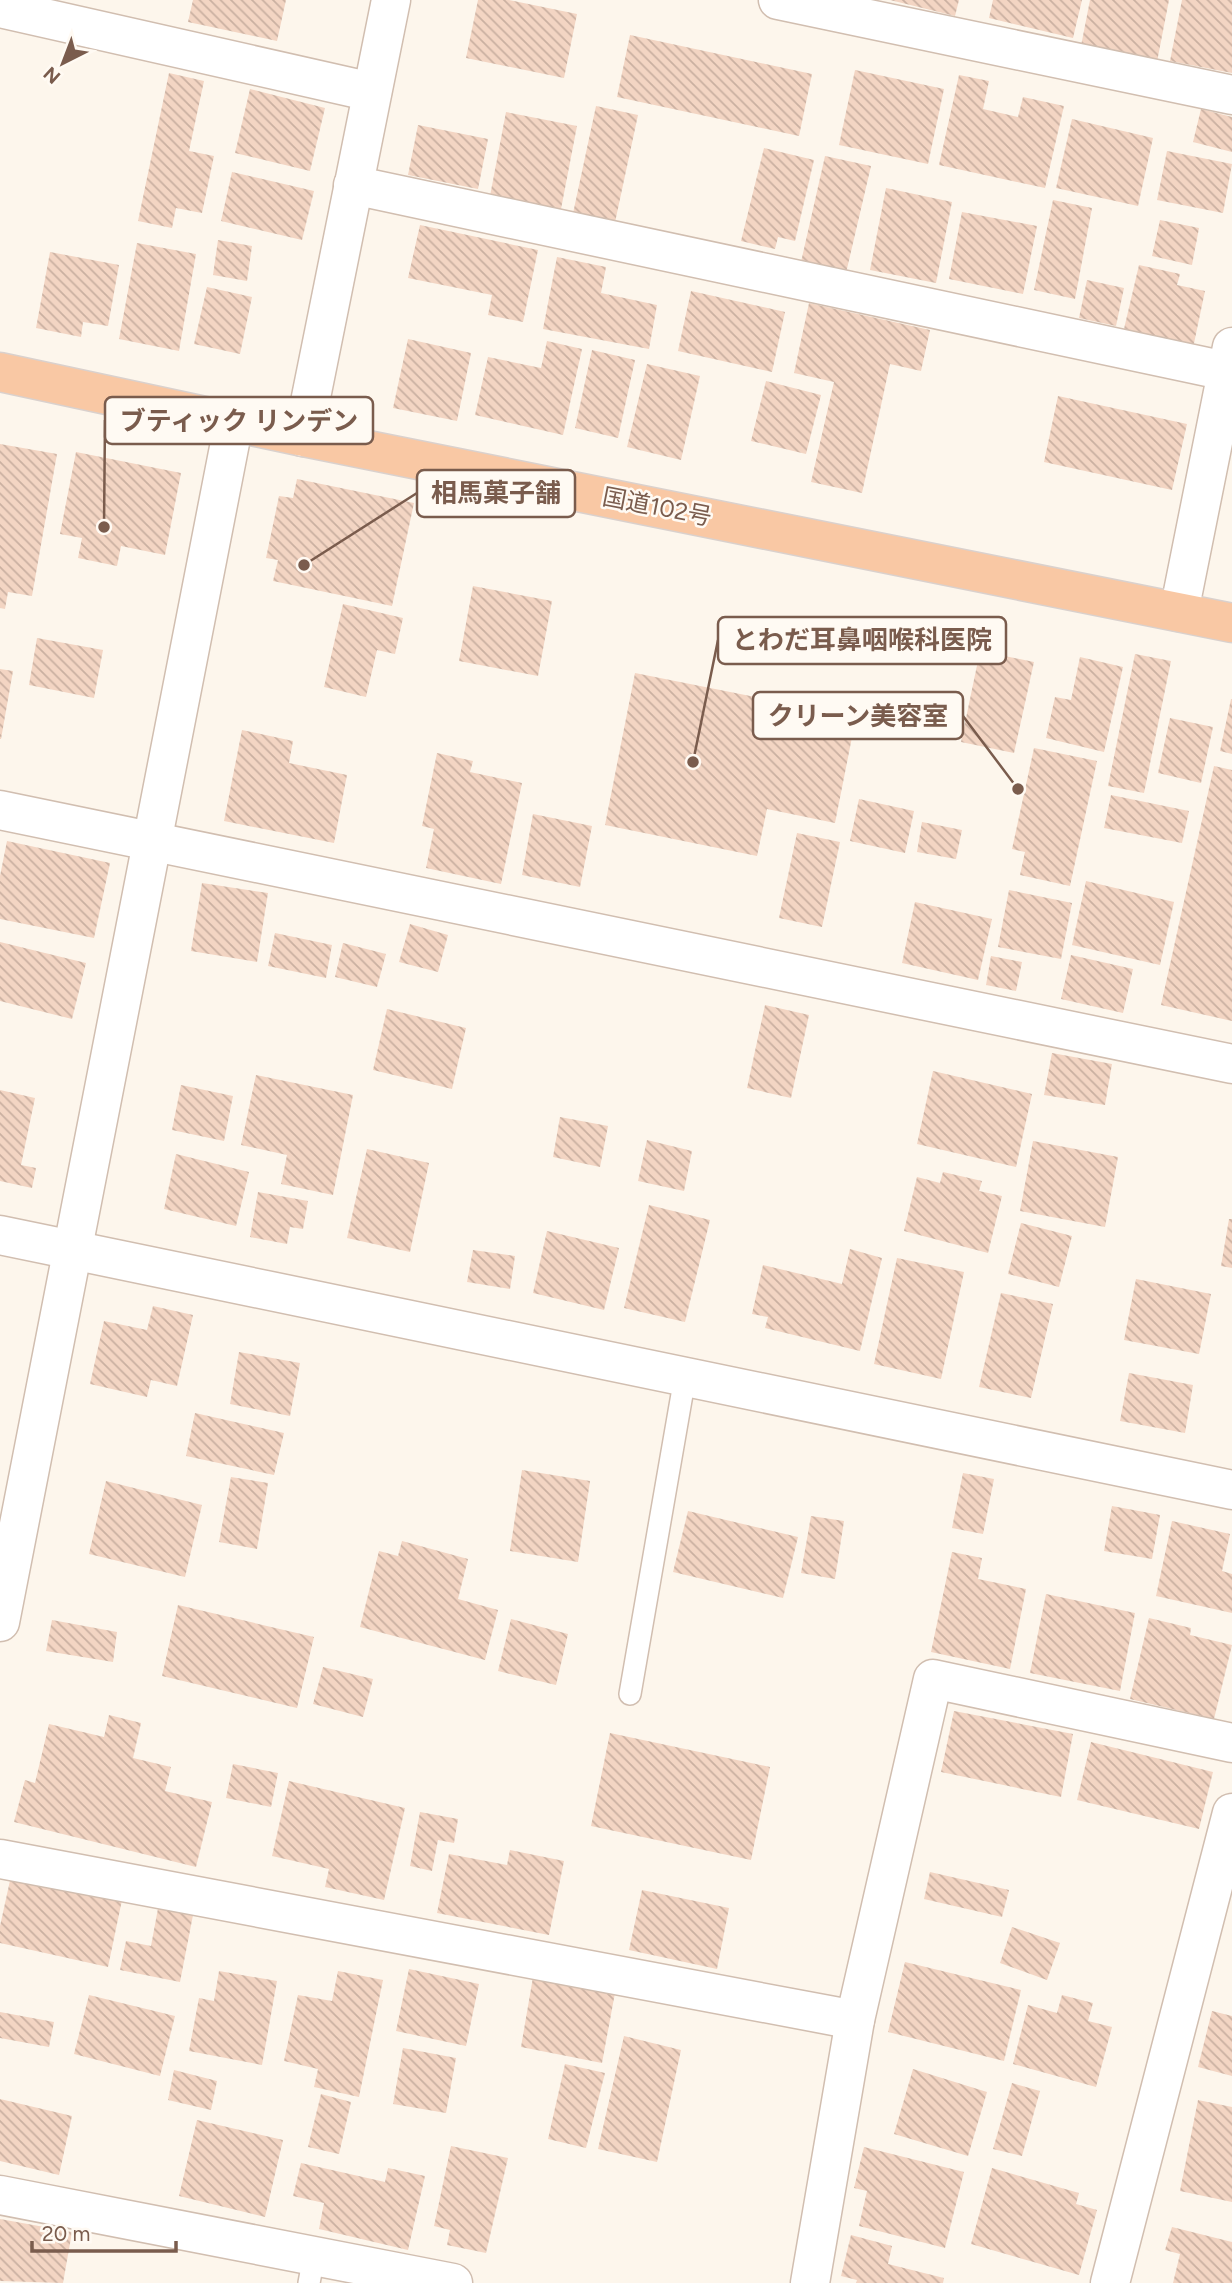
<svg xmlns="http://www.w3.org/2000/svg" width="1232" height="2283" font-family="Figtree,'Noto Sans JP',sans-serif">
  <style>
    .building { fill: url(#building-back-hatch) }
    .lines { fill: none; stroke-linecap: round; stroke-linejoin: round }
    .service-casing { stroke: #d1beb0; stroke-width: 24 }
    .minor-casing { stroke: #d1beb0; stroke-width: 41 }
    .tertiary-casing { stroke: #d1beb0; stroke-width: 41 }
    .trunk-casing { stroke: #dad1cd; stroke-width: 41 }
    .service { stroke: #fff; stroke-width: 21 }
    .minor { stroke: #fff; stroke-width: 38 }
    .tertiary { stroke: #fff; stroke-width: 38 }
    .trunk { stroke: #f9c8a4; stroke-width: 38 }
    .labels { text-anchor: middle; stroke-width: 5; stroke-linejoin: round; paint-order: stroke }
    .street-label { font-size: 24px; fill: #7a5c4d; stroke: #fffaf3 }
    .leader { fill: none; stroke: #7a5c4d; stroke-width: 2.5 }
    .callout-dot { fill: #7a5c4d; stroke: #fffaf3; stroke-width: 2.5 }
    .callout { fill: #fffaf3; stroke: #7a5c4d; stroke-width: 2.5 }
    .callout-label { font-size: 26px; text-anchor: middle; font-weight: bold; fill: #7a5c4d }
  </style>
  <defs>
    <pattern id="building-back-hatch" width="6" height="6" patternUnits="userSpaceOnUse" patternTransform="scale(1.75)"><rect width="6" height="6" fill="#f3d5c3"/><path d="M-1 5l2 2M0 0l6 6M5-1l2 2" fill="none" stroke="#cab0a1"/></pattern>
  </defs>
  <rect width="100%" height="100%" fill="#fdf6ec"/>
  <g class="building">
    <polygon points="193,0 286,0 277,41 188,22"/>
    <polygon points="478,0 509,0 577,14 564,78 466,58"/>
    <polygon points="890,0 959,0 955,16"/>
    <polygon points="993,0 1082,0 1073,38 989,18"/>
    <polygon points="1090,0 1169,0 1156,67 1080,51"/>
    <polygon points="1182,0 1232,0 1232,73 1170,61"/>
    <polygon points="630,35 812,74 799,136 617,97"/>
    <polygon points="855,70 944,89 928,164 839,145"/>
    <polygon points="169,73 204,81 189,151 214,156 202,213 176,208 172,228 138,221"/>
    <polygon points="959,75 989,81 983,109 1018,117 1023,97 1064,106 1045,188 939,165"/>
    <polygon points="250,89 325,108 310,171 235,153"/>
    <polygon points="596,106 638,115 614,227 572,218"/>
    <polygon points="1201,109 1232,117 1232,152 1193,142"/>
    <polygon points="506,112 577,126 561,209 490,196"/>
    <polygon points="1072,119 1153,138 1138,206 1056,188"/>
    <polygon points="418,125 488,139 478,189 408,175"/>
    <polygon points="764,148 814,160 795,241 778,237 775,249 741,241"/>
    <polygon points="1167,151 1232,164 1223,213 1157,200"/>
    <polygon points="825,156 871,166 846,273 801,262"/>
    <polygon points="232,172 314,191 302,240 221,221"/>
    <polygon points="886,188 952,202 936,283 870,270"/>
    <polygon points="1053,200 1092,208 1075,299 1034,290"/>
    <polygon points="962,212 1037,226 1023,294 949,279"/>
    <polygon points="1160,220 1199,228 1192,265 1152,256"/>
    <polygon points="420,225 538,250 523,322 488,315 492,295 408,278"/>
    <polygon points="218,240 252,246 247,281 213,275"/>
    <polygon points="137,243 196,254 179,351 119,339"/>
    <polygon points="50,252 119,265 108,326 83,322 81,337 36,328"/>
    <polygon points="557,257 606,267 601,293 657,305 649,349 543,329"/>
    <polygon points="1139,265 1180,274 1177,285 1205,291 1193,348 1123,333"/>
    <polygon points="1087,280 1124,288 1116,326 1079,318"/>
    <polygon points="207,287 252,297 240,354 194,344"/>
    <polygon points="691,291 785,312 772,372 678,351"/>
    <polygon points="809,303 930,330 921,371 890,364 862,493 811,482 834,382 794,373"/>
    <polygon points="408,339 471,353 457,421 393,408"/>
    <polygon points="547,341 582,349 563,435 475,415 488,357 541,368"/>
    <polygon points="592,350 635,360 618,438 575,428"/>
    <polygon points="647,364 700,376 681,460 627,447"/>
    <polygon points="766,381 821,395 806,454 751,441"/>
    <polygon points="1058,396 1187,424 1172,490 1044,462"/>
    <polygon points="0,444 57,454 32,596 8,592 5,609 0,608"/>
    <polygon points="76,452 181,473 165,555 121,546 117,566 78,558 82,538 60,534"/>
    <polygon points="297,479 414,503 392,606 273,581 278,560 266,558 279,496 293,498"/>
    <polygon points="473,586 552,601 538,676 459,661"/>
    <polygon points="343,604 403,618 395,654 377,650 366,697 324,687"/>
    <polygon points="37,638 103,650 94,698 29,685"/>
    <polygon points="980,651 1034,662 1014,753 961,742"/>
    <polygon points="1135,654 1171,661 1144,793 1108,786"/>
    <polygon points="1080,657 1123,667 1104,752 1046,738 1055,697 1071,700"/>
    <polygon points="0,669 13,671 1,739 0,739"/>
    <polygon points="635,673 856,717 835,823 767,809 757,856 605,825"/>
    <polygon points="1231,699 1232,699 1232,754 1220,751"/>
    <polygon points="1170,718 1213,727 1201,783 1158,773"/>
    <polygon points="242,730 293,741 289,763 347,775 334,843 224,821"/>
    <polygon points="1034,748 1097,761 1070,886 1020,875 1025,852 1012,849"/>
    <polygon points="437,753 473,761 470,772 522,783 501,884 426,868 434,829 422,826"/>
    <polygon points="1214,766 1232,770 1232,1021 1161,1005"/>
    <polygon points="1111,795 1189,811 1182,843 1104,828"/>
    <polygon points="859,799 914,811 905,853 850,841"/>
    <polygon points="533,814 592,826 580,887 522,875"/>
    <polygon points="922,822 962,830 956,859 917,852"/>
    <polygon points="797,833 840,842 822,927 779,918"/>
    <polygon points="7,841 110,863 94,938 0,919 0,876"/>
    <polygon points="1086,881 1174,902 1160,965 1072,945"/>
    <polygon points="202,883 268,893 257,962 191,951"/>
    <polygon points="1009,890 1072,903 1061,959 998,947"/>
    <polygon points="915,902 992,919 978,980 902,963"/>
    <polygon points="410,924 448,935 438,972 399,962"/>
    <polygon points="275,933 332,945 326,978 268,966"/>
    <polygon points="0,942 86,963 72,1019 0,1001"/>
    <polygon points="343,943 386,954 377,987 335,977"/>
    <polygon points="1071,955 1133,969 1123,1013 1061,999"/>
    <polygon points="991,956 1022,962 1016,991 986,985"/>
    <polygon points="765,1005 809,1015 791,1098 747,1088"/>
    <polygon points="387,1009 466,1028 452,1089 373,1070"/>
    <polygon points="1052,1053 1112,1064 1105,1105 1044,1095"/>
    <polygon points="933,1071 1032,1094 1016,1167 917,1144"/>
    <polygon points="256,1075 353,1095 333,1195 281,1184 287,1155 241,1145"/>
    <polygon points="181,1085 233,1096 224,1141 172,1130"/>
    <polygon points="0,1090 35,1098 21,1165 36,1168 32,1188 0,1181"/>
    <polygon points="560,1117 608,1126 600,1167 553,1157"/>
    <polygon points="647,1140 692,1151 684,1191 638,1181"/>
    <polygon points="1033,1141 1118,1157 1105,1227 1020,1211"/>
    <polygon points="367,1149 429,1163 410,1252 347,1238"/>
    <polygon points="176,1154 249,1172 236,1226 164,1209"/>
    <polygon points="943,1172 982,1181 979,1191 1002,1196 988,1253 904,1231 917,1177 940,1183"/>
    <polygon points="258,1192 308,1201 303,1229 290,1227 287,1244 250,1237"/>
    <polygon points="649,1205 710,1220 685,1322 624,1308"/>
    <polygon points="1229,1219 1232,1219 1232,1268 1221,1266"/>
    <polygon points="1021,1223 1072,1236 1059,1287 1008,1274"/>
    <polygon points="547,1231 619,1248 604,1310 533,1293"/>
    <polygon points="850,1249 882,1258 860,1351 765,1328 768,1317 752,1314 763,1265 842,1284"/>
    <polygon points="473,1250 515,1256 510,1289 467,1282"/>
    <polygon points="897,1258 964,1272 941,1379 874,1364"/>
    <polygon points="1136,1279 1211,1294 1199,1354 1124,1340"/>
    <polygon points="1001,1293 1053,1304 1031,1398 979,1387"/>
    <polygon points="153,1306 193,1315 177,1386 151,1380 147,1397 90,1384 104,1321 147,1330"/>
    <polygon points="239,1352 300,1363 290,1416 230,1404"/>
    <polygon points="1129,1373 1193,1385 1185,1433 1120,1421"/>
    <polygon points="195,1413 284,1433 274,1475 186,1456"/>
    <polygon points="522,1470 590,1481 578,1562 510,1551"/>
    <polygon points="963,1473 994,1479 983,1534 952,1528"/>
    <polygon points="231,1477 268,1483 257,1549 219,1542"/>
    <polygon points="106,1481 202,1505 185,1577 89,1554"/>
    <polygon points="1112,1506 1160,1515 1152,1559 1104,1551"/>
    <polygon points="688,1511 798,1537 783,1598 673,1572"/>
    <polygon points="811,1516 844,1521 835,1579 801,1573"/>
    <polygon points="1172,1521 1230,1534 1222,1571 1232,1574 1232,1613 1156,1596"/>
    <polygon points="402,1541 468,1559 458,1599 498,1610 485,1660 360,1627 379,1551 398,1556"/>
    <polygon points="952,1552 982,1558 978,1579 1026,1589 1010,1669 931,1652"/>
    <polygon points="1046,1594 1135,1613 1120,1691 1030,1673"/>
    <polygon points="178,1605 314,1637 297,1708 162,1676"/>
    <polygon points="1149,1618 1191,1628 1190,1635 1232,1645 1214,1719 1130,1699"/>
    <polygon points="511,1619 568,1634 556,1685 498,1671"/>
    <polygon points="52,1620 117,1632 113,1662 46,1651"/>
    <polygon points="323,1667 373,1679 363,1717 313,1704"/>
    <polygon points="954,1711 1073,1734 1061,1797 941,1772"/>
    <polygon points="109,1715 141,1723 133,1758 171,1767 165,1791 212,1802 196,1867 14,1822 25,1780 35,1783 49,1724 104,1737"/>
    <polygon points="610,1733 770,1767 751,1860 591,1826"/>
    <polygon points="1091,1742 1213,1772 1199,1829 1077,1800"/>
    <polygon points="233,1764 278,1773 271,1807 226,1798"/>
    <polygon points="289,1781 405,1808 384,1900 325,1887 329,1869 272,1856"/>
    <polygon points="420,1812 458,1819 454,1843 438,1840 432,1871 410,1866"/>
    <polygon points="510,1850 564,1861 549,1935 437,1913 449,1854 507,1865"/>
    <polygon points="930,1872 1009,1890 1002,1917 924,1899"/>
    <polygon points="11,1876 122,1900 108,1967 0,1943 0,1926"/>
    <polygon points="642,1890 729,1908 717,1969 629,1950"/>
    <polygon points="159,1903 194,1910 180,1982 120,1970 126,1941 151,1946"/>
    <polygon points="1012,1927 1060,1943 1047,1980 1000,1963"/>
    <polygon points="905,1962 1021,1990 1004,2061 888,2032"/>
    <polygon points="409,1969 479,1984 466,2046 396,2031"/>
    <polygon points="219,1971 277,1981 262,2065 189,2051 199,1998 214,2001"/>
    <polygon points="338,1971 383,1980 359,2097 314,2087 318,2069 284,2061 298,1995 332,2001"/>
    <polygon points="533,1977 615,1993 602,2063 521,2047"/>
    <polygon points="89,1995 175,2016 160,2076 74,2054"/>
    <polygon points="1062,1995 1093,2003 1088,2021 1112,2027 1096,2087 1013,2064 1028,2005 1057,2013"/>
    <polygon points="1212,2011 1232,2016 1232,2076 1198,2067"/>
    <polygon points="0,2012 54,2022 49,2047 0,2038"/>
    <polygon points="624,2036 681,2050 657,2162 598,2149"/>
    <polygon points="403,2048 456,2058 446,2113 393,2104"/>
    <polygon points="565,2064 605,2073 586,2148 548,2139"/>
    <polygon points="913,2069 987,2092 968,2156 894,2134"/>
    <polygon points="174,2070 217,2081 211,2110 168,2100"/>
    <polygon points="1012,2083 1040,2091 1022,2156 993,2149"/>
    <polygon points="321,2094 351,2102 339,2154 308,2147"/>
    <polygon points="0,2099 72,2116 59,2175 0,2161"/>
    <polygon points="1198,2100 1232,2107 1232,2202 1180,2191"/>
    <polygon points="197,2120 283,2140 265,2217 179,2196"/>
    <polygon points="451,2146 508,2158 486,2253 447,2245 450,2230 434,2226"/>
    <polygon points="864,2147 964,2172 945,2248 859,2226 867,2191 854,2188"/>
    <polygon points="301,2163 385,2182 388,2168 425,2176 408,2250 319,2229 324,2203 293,2196"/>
    <polygon points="992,2168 1079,2193 1076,2204 1097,2210 1079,2275 971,2244"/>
    <polygon points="0,2219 72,2232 63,2283 0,2281"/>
    <polygon points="1172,2227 1232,2242 1232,2283 1173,2283 1180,2254 1165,2250"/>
    <polygon points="851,2235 892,2246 888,2264 944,2278 943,2283 856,2283 857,2280 841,2276"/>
  </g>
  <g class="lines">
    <g class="service-casing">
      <g id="service">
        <polyline points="630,1694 685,1377"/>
        <polyline points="309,2283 314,2256"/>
      </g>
    </g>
    <g class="minor-casing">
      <g id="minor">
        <polyline points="778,0 1232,95"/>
        <polyline points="0,8 372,92"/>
        <polyline points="353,185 1226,371"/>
        <polyline points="303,437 391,0"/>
        <polyline points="1179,612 1232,347"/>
        <polyline points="0,810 1232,1064"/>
        <polyline points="0,1622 234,422"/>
        <polyline points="0,1859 855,2020"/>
        <polyline points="0,2195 453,2283"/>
        <polyline points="810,2283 855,2020 933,1679 1232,1743"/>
        <polyline points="1110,2283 1232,1813"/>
      </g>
    </g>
    <g class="tertiary-casing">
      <polyline id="tertiary" points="0,1235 1232,1490"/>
    </g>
    <g class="trunk-casing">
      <polyline id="trunk" points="0,372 303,437 1232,623"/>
    </g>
    <use href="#service" class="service"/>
    <use href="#minor" class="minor"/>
    <use href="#tertiary" class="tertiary"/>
    <use href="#trunk" class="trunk"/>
  </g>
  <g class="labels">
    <g class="street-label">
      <text transform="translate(657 507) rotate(11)" y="8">国道102号</text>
    </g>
  </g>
  <path class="leader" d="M104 527L105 420M304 565L417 493M693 762L718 640M1018 789L963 716"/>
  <g class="callout-dot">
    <circle cx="104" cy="527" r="7"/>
    <circle cx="304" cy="565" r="7"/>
    <circle cx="693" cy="762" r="7"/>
    <circle cx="1018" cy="789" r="7"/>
  </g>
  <g class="callout">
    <rect x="105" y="397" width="268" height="47" rx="7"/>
    <rect x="417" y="470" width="158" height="47" rx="7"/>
    <rect x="718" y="617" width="288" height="47" rx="7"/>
    <rect x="753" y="692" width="210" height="47" rx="7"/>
  </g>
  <g class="callout-label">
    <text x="239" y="430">ブティック リンデン</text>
    <text x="496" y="502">相馬菓子舗</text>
    <text x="862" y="649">とわだ耳鼻咽喉科医院</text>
    <text x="858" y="725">クリーン美容室</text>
  </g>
  <g transform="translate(63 63) rotate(222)" stroke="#fffaf3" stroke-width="5" paint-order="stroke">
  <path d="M0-5L12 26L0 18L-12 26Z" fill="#7a5c4d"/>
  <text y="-10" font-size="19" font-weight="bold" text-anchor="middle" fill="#7a5c4d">N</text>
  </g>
  <path d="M32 2241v10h144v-10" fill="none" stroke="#7a5c4d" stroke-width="3.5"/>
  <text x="42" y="2241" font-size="21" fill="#7a5c4d" stroke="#fffaf3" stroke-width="5" paint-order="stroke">20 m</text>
</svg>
